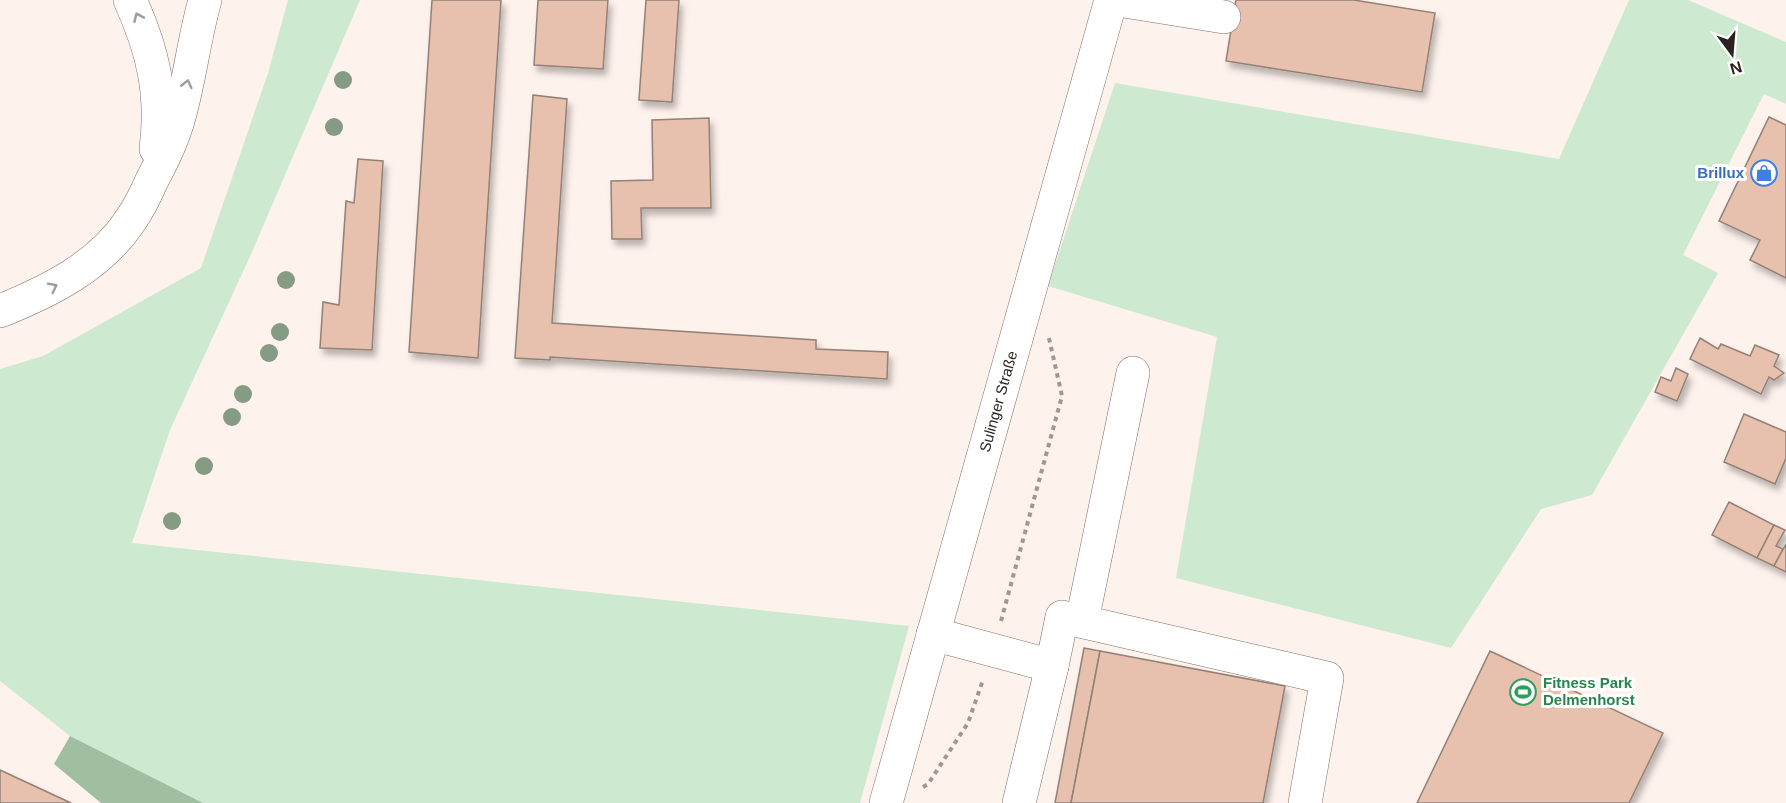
<svg xmlns="http://www.w3.org/2000/svg" width="1786" height="803" font-family="Helvetica,sans-serif">
  <style>
    .green { fill: #cde9d0 }
    .forest { fill: #9fbea2 }
    .building { fill: #e7c1ad; stroke: #928177; stroke-width: 1.5; filter: url(#shadow) }
    .lines { fill: none; stroke-linecap: round; stroke-linejoin: round }
    .minor-casing { stroke: #806f66; stroke-width: 34 }
    .highway-casing { stroke: #806f66; stroke-width: 34 }
    .path { stroke: #a19792; stroke-width: 4; stroke-dasharray: 4.5 4.5; stroke-linecap: butt }
    .minor { stroke: #fff; stroke-width: 33 }
    .highway { stroke: #fff; stroke-width: 33 }
    .tree { fill: #869b83 }
    .oneway { stroke: #9f9c9a }
    .labels { text-anchor: middle; stroke-width: 6; stroke-linejoin: round; paint-order: stroke }
    .shop-label { font-size: 15px; font-weight: bold; fill: #366cbe; stroke: #fff; text-anchor: end }
    .street-label { font-size: 15px; fill: #29221e; stroke: #fff }
    .leisure-label { font-size: 15px; font-weight: bold; fill: #27864d; stroke: #fff; text-anchor: start }
  </style>
  <defs>
    <filter id="shadow"><feDropShadow dx="3.5" dy="6" stdDeviation="3" flood-color="#0004"/></filter>
  </defs>
  <rect width="100%" height="100%" fill="#fef2ec"/>
  <g class="green">
    <polygon points="288,0 360,0 252,252 170,430 132,543 909,626 860,803 203,803 70,736 0,681 0,369 43,356 201,268 268,73"/>
    <polygon points="1629,0 1688,0 1786,42 1786,104 1764,94 1683,255 1718,273 1592,495 1541,509 1451,648 1176,578 1217,337 1048,286 1115,83 1559,159"/>
  </g>
  <polygon class="forest" points="70,736 203,803 101,803 54,764"/>
  <g class="building">
    <polygon points="432,0 501,0 478,358 409,352"/>
    <polygon points="538,0 608,0 603,69 534,65"/>
    <polygon points="646,0 679,0 672,102 639,100"/>
    <polygon points="1236,0 1354,0 1435,13 1422,92 1226,61"/>
    <polygon points="533,95 567,99 552,323 816,340 816,349 888,352 887,379 550,357 550,360 515,358"/>
    <polygon points="1769,117 1786,125 1786,278 1750,260 1760,240 1719,221"/>
    <polygon points="709,118 711,208 641,208 642,239 612,239 611,181 653,180 652,120"/>
    <polygon points="358,159 383,161 372,350 320,348 323,302 339,305 346,201 354,203"/>
    <polygon points="1700,338 1718,349 1721,344 1750,356 1755,345 1779,355 1774,366 1784,373 1774,380 1769,377 1761,394 1690,359"/>
    <polygon points="1676,368 1688,374 1677,401 1655,392 1661,377 1671,381"/>
    <polygon points="1744,414 1786,432 1786,458 1775,484 1724,462"/>
    <polygon points="1729,502 1774,525 1757,558 1712,535"/>
    <polygon points="1774,525 1785,530 1776,546 1783,549 1774,566 1757,558"/>
    <polygon points="1786,544 1786,572 1774,566"/>
    <polygon points="1084,648 1100,651 1071,803 1055,803"/>
    <polygon points="1100,651 1285,686 1263,803 1071,803"/>
    <polygon points="1490,651 1663,733 1629,803 1417,803"/>
    <polygon points="0,770 71,803 0,803"/>
  </g>
  <g class="lines">
    <g class="minor-casing">
      <g id="minor">
        <polyline points="1118,0 1224,17"/>
        <polyline points="1082,621 1133,373"/>
        <polyline points="933,634 1052,666"/>
        <path id="s1" d="M 886,803 L 1111,0"/>
        <polyline points="1019,803 1052,666 1062,617 1327,678 1305,803"/>
      </g>
    </g>
    <g class="highway-casing">
      <g id="highway">
        <path d="M 130,0 C 153,50 163,94 156,149"/>
        <path d="M 0,311 C 50,291 100,266 130,221 C 139,208 146,194 152,180 C 163,160 173,139 179,117 C 190,78 194,39 205,0"/>
      </g>
    </g>
    <g class="path">
      <polyline points="1001,621 1062,396 1049,338"/>
      <polyline points="923,787 928,784 968,723 983,680"/>
    </g>
    <use href="#minor" class="minor"/>
    <use href="#highway" class="highway"/>
  </g>
  <g class="tree">
    <circle cx="343" cy="80" r="9"/>
    <circle cx="334" cy="127" r="9"/>
    <circle cx="286" cy="280" r="9"/>
    <circle cx="280" cy="332" r="9"/>
    <circle cx="269" cy="353" r="9"/>
    <circle cx="243" cy="394" r="9"/>
    <circle cx="232" cy="417" r="9"/>
    <circle cx="204" cy="466" r="9"/>
    <circle cx="172" cy="521" r="9"/>
  </g>
  <defs><path id="oneway-chevron" d="M-2-3.5L2.5 0L-2 3.5" fill="none" stroke-width="1.6" stroke-linecap="round" stroke-linejoin="round" transform="scale(1.5)"/></defs>
  <g class="oneway">
    <use href="#oneway-chevron" transform="translate(138 17) rotate(-114)"/>
    <use href="#oneway-chevron" transform="translate(187 84) rotate(-77)"/>
    <use href="#oneway-chevron" transform="translate(53 287) rotate(-27)"/>
  </g>
  <defs>
    <g id="shop-ring" transform="scale(1.35)"><circle r="9.5" fill="#fff" stroke="#3f7fe0" stroke-width="1.5"/><path d="M-5-2.5h2.3a2.7 3.5 0 0 1 5.4 0H5L5.5 6h-11ZM-1.5-2.5h3a1.5 2.3 0 0 0-3 0Z" fill="#3f7fe0"/></g>
    <g id="stadium-ring" transform="scale(1.35)"><circle r="9.5" fill="#fff" stroke="#2e9e5b" stroke-width="1.5"/><path d="M0-5a6.5 5 0 1 0 0 10a6.5 5 0 1 0 0-10ZM-3.5-1.8h7v3.6h-7Z" fill="#2e9e5b"/></g>
  </defs>
  <g fill-rule="evenodd">
    <use href="#shop-ring" x="1764" y="173"/>
    <use href="#stadium-ring" x="1523" y="692"/>
  </g>
  <g class="labels">
    <g class="shop-label">
      <text x="1744" y="178">Brillux</text>
    </g>
    <g class="street-label">
      <text dy="5" stroke="none"><textPath href="#s1" startOffset="417">Sulinger Straße</textPath></text>
    </g>
    <g class="leisure-label">
      <text x="1543" y="688">Fitness Park<tspan x="1543" dy="17">Delmenhorst</tspan></text>
    </g>
  </g>
  <g transform="translate(1732 54) rotate(164)" stroke="#ffffff" stroke-width="4.5" paint-order="stroke">
  <path d="M0-4.5L10 22L0 15L-10 22Z" fill="#29221e"/>
  <text y="-9" font-size="16" font-weight="bold" text-anchor="middle" fill="#29221e">N</text>
  </g>
</svg>
